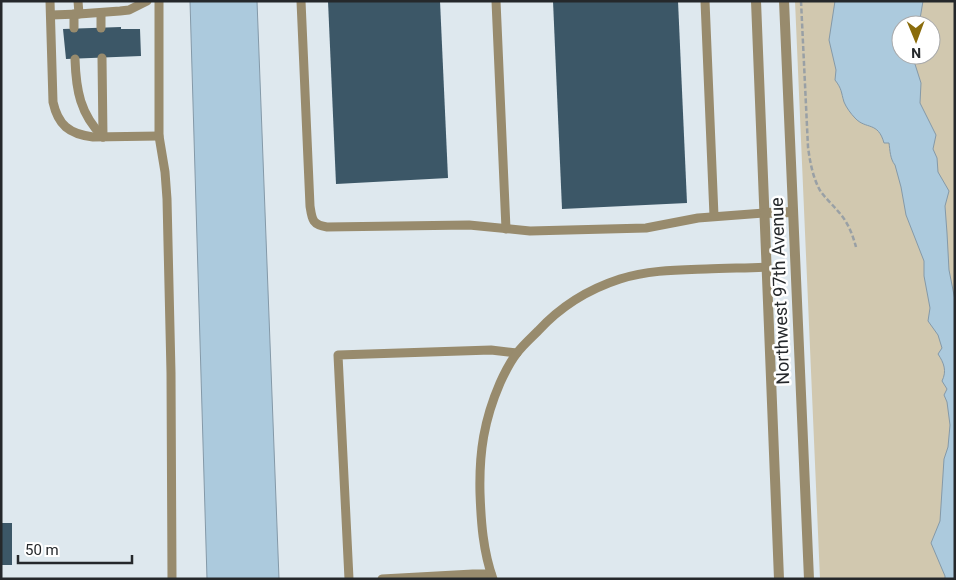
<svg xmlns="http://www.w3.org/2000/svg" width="956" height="580" font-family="Roboto,sans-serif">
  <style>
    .green { fill: #d1c8af; fill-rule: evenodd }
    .water { fill: #accadd; stroke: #8499a8 }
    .building { fill: #3c5767 }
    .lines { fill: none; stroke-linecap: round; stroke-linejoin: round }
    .path { stroke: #99a0a5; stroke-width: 2.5; stroke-dasharray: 5 2.5; stroke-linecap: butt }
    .service { stroke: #988b6d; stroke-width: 9 }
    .tertiary { stroke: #988b6d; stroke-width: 10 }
    .labels { text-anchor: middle; stroke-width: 5; stroke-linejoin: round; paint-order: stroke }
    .street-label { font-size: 18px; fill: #25282b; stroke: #fff }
  </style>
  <rect width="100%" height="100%" fill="#dee8ee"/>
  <path class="green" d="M 795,1 L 955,1 L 955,579 L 820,579 ZM 901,25 L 931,25 L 931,55 L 901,55 Z"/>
  <g class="water">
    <polygon points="190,1 257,1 279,579 207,579"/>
    <path d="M 835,1 L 923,1 L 919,25 L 901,25 L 901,55 L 915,55 L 914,61 L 921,83 L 920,103 L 936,135 L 933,149 L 937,158 L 938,172 L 949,191 L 945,206 L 947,233 L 949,270 L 955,300 L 955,579 L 945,579 L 945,576 L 931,543 L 940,521 L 944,459 L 948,447 L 950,425 L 947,402 L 944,395 L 947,389 L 942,381 C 947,371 944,363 938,354 L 942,348 L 938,335 L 928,321 L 930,308 L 924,276 L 924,261 L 906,215 L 901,187 L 895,165 C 890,159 890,150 889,143 L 884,143 C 878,121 866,130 855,118 C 851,114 846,107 844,102 C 841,92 842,89 835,80 L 836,70 L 829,40 Z"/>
  </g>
  <g class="building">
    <polygon points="328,1 440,1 448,178 336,184"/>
    <polygon points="553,1 678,1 687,203 562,209"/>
    <polygon points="121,27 121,29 140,29 141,56 66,59 63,29"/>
    <rect x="1" y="523" width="11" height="42"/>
  </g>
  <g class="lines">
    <path class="path" d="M 801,1 L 808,147 C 810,162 813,179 821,192 C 827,200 835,207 842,216 C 849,225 853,236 856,247"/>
    <g class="service">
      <path d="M 50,1 L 53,102 C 58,125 69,134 93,137 L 159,136"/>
      <polyline points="78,1 79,14 120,11 129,10 147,1"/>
      <polyline points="159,1 159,136 165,172 167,199 171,373 172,579"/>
      <path d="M 301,1 L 310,206 C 312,219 312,225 327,227 L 469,225 L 530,231 L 646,228 L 698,218 L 765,213"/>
      <polyline points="496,1 506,229"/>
      <polyline points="705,1 714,216"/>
      <polyline points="101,13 101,28"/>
      <polyline points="74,14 74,28"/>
      <polyline points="51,15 79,14"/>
      <polyline points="102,58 103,137"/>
      <path d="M 75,59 C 76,90 80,114 103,137"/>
      <polyline points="349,579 338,355 491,350 517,353"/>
      <polyline points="382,579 473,574 491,574"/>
      <path d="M 493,579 C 483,551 481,522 480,493 C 479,452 484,420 500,383 C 505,372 510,362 517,353 C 523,345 531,338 538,331 C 560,307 589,289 620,279 C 649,270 677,270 706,269 C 726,268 746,268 767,267"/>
    </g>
    <g class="tertiary">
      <polyline points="756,1 779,579"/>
      <polyline points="784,1 809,579"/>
      <polyline points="765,213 793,212"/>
    </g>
  </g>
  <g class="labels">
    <g class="street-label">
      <text transform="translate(780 291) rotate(-92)" y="6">Northwest 97th Avenue</text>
    </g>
  </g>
  <rect width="956" height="580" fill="none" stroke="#25282b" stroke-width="5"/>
  <g transform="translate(916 40) rotate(179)"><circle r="24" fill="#ffffff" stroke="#a8a9aa"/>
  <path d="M0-4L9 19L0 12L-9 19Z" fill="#8a6c0c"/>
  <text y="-8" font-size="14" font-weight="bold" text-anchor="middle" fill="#25282b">N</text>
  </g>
  <path d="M18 555v8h114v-8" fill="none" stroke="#25282b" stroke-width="2.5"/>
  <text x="25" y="555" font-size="15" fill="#25282b" stroke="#ffffff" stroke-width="4" paint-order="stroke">50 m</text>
</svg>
